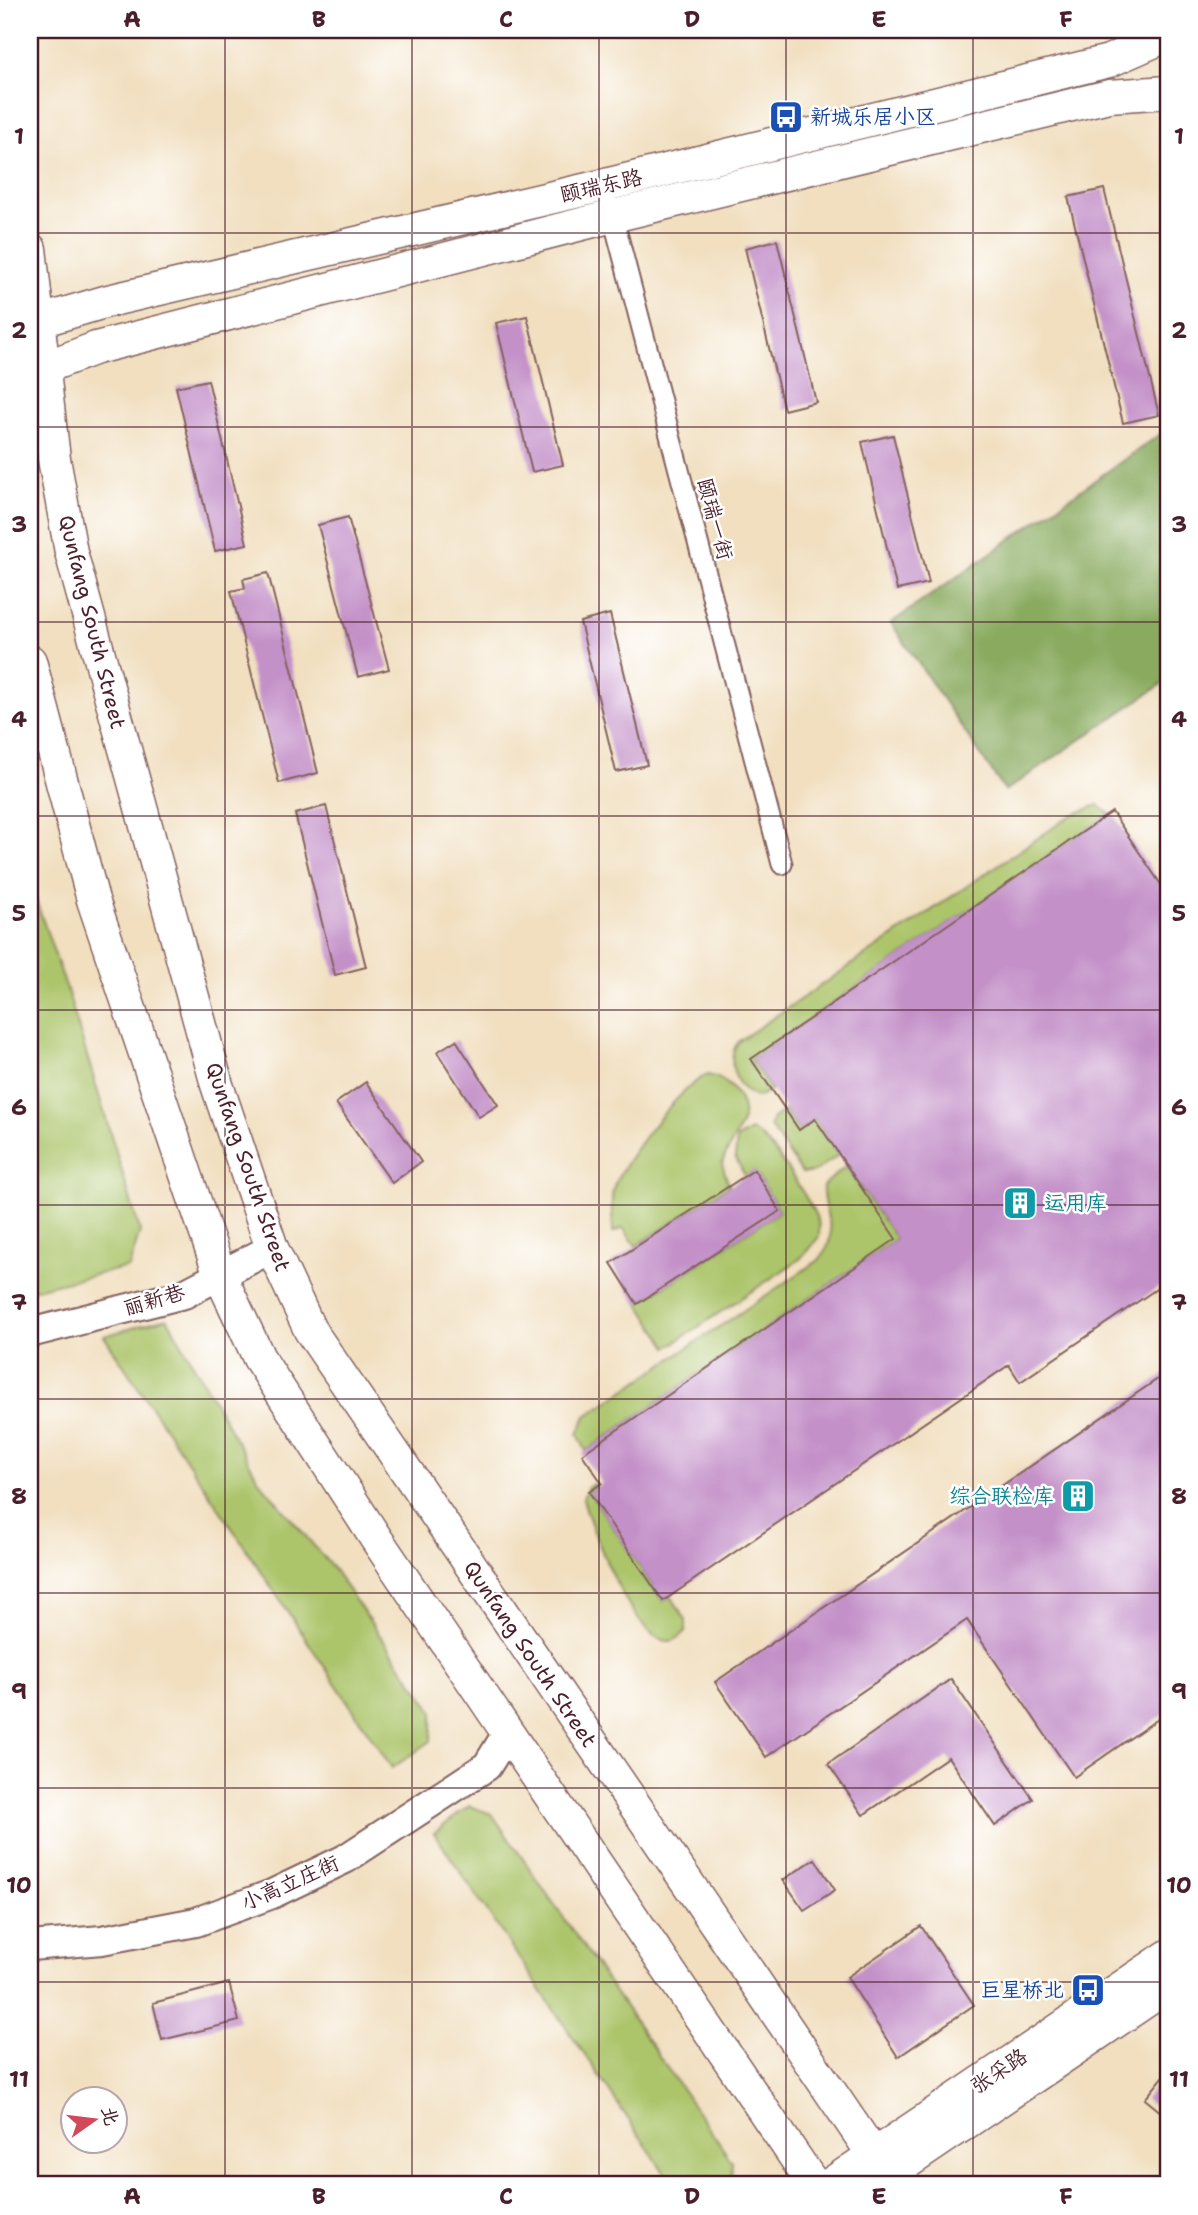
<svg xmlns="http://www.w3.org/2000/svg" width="1198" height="2215" font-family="'Shantell Sans','LXGW WenKai TC',sans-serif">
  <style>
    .green { fill: #acc56a; stroke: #7b724a; stroke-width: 2 }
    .forest { fill: #89aa5e; stroke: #6a6444; stroke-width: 2 }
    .building { fill: #c390c8 }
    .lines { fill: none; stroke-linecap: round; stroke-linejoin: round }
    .street-casing { stroke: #84625f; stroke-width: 23 }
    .secondary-casing { stroke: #84625f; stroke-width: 32 }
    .primary-casing { stroke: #84625f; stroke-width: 35 }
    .street { stroke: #fff; stroke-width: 19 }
    .secondary { stroke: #fff; stroke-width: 28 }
    .primary { stroke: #fff; stroke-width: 32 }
    .grid { fill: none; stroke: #4a1f2b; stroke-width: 2; stroke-opacity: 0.55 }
    .labels { text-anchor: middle; stroke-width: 5; stroke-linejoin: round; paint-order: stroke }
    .transit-label { font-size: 21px; fill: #164399; stroke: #fff; text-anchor: start }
    .street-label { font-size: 21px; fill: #4a1f2b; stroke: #fff }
    .culture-label { font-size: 21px; fill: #0d838f; stroke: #fff; text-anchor: start }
    .neatline { fill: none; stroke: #4a1f2b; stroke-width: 2.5 }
    .grid-label { font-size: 23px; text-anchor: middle; font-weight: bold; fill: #4a1f2b }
  </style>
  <rect width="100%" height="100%" fill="#fff"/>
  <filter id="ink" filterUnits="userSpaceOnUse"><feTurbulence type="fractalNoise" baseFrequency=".0143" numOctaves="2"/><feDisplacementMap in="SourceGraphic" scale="14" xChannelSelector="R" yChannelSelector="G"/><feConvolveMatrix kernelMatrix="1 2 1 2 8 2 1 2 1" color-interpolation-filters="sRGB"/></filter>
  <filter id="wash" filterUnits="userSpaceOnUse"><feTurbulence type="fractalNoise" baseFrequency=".00686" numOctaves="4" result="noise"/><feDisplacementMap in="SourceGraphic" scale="28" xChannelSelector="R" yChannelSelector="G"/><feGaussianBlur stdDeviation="1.57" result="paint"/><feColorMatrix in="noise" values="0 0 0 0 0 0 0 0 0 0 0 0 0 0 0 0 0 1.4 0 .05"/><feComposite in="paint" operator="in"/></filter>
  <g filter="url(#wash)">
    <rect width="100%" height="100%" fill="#f1dfc0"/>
    <g class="green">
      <path d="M 1098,805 L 1110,814 L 751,1059 L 771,1090 L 758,1097 C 738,1094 723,1060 739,1041 L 1072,815 Z"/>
      <polygon points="30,883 67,990 140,1231 129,1267 30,1290"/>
      <path d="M 708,1075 C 727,1078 746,1098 743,1119 C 740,1132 726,1149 722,1164 L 729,1186 L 636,1246 L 623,1228 L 613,1233 C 613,1220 610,1203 613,1190 C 619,1165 684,1081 708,1075 Z"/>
      <polygon points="785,1110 799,1130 815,1119 839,1155 812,1173 802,1173 770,1126 773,1118"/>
      <path d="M 751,1131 C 768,1134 811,1203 818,1221 C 820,1226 819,1232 819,1237 L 800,1259 L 668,1347 L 639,1303 L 780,1211 L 754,1171 L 745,1176 L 735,1157 L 737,1138 Z"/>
      <path d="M 846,1166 L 896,1239 L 586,1451 L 578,1434 L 586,1416 L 819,1260 C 843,1231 821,1216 823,1186 Z"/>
      <polygon points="167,1318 260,1482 332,1567 433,1711 431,1741 392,1768 104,1336"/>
      <path d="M 595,1484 L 596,1487 L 589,1492 L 663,1601 L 671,1596 L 686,1620 L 686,1630 C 648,1684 589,1524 583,1498 L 588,1486 Z"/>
      <polygon points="469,1806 492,1814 732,2162 731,2185 673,2185 434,1833"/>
    </g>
    <polygon class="forest" points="1168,429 1168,680 1005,791 891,623"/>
    <g id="blocks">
      <g class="building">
        <polygon points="1104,189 1159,415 1123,423 1068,197"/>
        <polygon points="777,240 816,402 784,410 745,248"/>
        <polygon points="527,316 563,465 532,472 496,323"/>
        <polygon points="208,380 247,544 215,551 176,387"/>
        <polygon points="893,435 929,583 897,590 862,442"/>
        <polygon points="348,517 389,669 358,677 318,525"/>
        <polygon points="268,573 318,773 279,783 231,591 245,588 243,579"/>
        <polygon points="610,614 647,765 616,772 580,622"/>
        <polygon points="326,806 366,967 335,975 295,814"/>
        <polygon points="1112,812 1168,895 1168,1281 1020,1382 1009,1365 663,1601 589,1492 602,1483 582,1454 896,1239 815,1119 799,1130 751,1059"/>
        <polygon points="456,1040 498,1105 479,1117 437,1052"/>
        <polygon points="366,1082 421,1162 392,1183 336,1103"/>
        <polygon points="754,1170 780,1211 637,1304 611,1263"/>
        <polygon points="1168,1372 1168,1712 1074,1777 967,1620 766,1757 715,1682"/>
        <polygon points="951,1679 1033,1799 995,1826 948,1757 863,1815 828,1764"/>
        <polygon points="815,1859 835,1890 804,1910 783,1880"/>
        <polygon points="921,1926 974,2005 898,2057 847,1977"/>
        <polygon points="229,1983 239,2021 162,2040 153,2003"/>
        <polygon points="1168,2071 1168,2118 1145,2099"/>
      </g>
    </g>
  </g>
  <g filter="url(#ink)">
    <use href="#blocks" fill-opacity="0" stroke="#84625f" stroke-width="2"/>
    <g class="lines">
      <g class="street-casing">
        <polyline id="street" points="610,206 782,864"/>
      </g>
      <g class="secondary-casing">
        <g id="secondary">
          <polyline points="30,1333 184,1294 272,1248"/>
          <polyline points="30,1946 102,1940 196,1922 272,1894 345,1859 487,1766 508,1732"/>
        </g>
      </g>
      <g class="primary-casing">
        <g id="primary">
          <polyline points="30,249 54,459 71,552 217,1085 272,1248 310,1330 888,2176"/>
          <polyline points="30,324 108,301 605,185 1109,61 1168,35"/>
          <polyline points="30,373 96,348 613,216 1109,96 1168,92"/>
          <polyline points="30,661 93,900 220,1275 259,1358 377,1540 814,2185"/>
          <polyline points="829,2185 1168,1956"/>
          <polyline points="874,2185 1168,1986"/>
        </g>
      </g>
      <use href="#street" class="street"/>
      <use href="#secondary" class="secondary"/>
      <use href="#primary" class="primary"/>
    </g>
  </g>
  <path class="grid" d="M 225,30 L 225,2185M 412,30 L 412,2185M 599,30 L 599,2185M 786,30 L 786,2185M 973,30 L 973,2185M 30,233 L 1168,233M 30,427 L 1168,427M 30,622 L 1168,622M 30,816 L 1168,816M 30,1010 L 1168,1010M 30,1205 L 1168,1205M 30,1399 L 1168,1399M 30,1593 L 1168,1593M 30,1788 L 1168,1788M 30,1982 L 1168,1982"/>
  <defs>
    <g id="bus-square" transform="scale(1.75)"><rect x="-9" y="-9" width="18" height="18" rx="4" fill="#1a4fb4" stroke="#fff"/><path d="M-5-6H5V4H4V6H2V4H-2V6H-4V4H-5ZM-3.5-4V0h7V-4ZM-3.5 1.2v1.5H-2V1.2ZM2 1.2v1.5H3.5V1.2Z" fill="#fff"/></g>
    <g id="building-square" transform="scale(1.75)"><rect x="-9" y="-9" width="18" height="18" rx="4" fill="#0f9aa8" stroke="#fff"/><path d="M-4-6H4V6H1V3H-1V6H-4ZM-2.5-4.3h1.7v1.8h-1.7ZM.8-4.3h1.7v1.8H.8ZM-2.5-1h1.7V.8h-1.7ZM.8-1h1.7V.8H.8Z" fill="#fff"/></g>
  </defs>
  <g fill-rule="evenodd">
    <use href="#bus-square" x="786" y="117"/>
    <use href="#building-square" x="1020" y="1203"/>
    <use href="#building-square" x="1078" y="1496"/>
    <use href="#bus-square" x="1088" y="1990"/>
  </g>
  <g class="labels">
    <g class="transit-label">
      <text x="810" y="124">新城乐居小区</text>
      <text x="1064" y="1997" text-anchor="end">巨星桥北</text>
    </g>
    <g class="street-label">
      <text transform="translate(601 186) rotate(-13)" y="7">颐瑞东路</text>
      <text transform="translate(715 519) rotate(75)" y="7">颐瑞一街</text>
      <text transform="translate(92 622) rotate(76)" y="7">Qunfang South Street</text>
      <text transform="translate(248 1167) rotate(71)" y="7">Qunfang South Street</text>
      <text transform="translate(154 1300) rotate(-16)" y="7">丽新巷</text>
      <text transform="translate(530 1654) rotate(56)" y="7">Qunfang South Street</text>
      <text transform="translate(290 1883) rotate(-24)" y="7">小高立庄街</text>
      <text transform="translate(999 2071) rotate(-34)" y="7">张采路</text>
    </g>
    <g class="culture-label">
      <text x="1044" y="1210">运用库</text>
      <text x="1054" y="1503" text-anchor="end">综合联检库</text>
    </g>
  </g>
  <rect width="1198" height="2215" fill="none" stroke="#fff" stroke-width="77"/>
  <g transform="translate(94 2120) rotate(76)"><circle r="33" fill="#ffffff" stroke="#b7a5aa" stroke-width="2"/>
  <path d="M0-5L12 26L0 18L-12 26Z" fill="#d1495b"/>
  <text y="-10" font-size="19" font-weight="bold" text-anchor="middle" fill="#4a1f2b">北</text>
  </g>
  <rect x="38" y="38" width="1122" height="2138" class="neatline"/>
  <g class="grid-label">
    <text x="132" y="27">A</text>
    <text x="319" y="27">B</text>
    <text x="506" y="27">C</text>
    <text x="692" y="27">D</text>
    <text x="879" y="27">E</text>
    <text x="1066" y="27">F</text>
    <text x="19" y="144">1</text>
    <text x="1179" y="144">1</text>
    <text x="19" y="338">2</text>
    <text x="1179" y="338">2</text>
    <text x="19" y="532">3</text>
    <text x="1179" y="532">3</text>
    <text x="19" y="727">4</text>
    <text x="1179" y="727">4</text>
    <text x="19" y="921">5</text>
    <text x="1179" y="921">5</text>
    <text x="19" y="1115">6</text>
    <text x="1179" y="1115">6</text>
    <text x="19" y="1310">7</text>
    <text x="1179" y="1310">7</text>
    <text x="19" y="1504">8</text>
    <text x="1179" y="1504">8</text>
    <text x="19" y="1699">9</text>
    <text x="1179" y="1699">9</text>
    <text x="19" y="1893">10</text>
    <text x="1179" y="1893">10</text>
    <text x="19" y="2087">11</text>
    <text x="1179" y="2087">11</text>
    <text x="132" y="2204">A</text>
    <text x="319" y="2204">B</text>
    <text x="506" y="2204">C</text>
    <text x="692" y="2204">D</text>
    <text x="879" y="2204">E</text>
    <text x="1066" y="2204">F</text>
  </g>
</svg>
